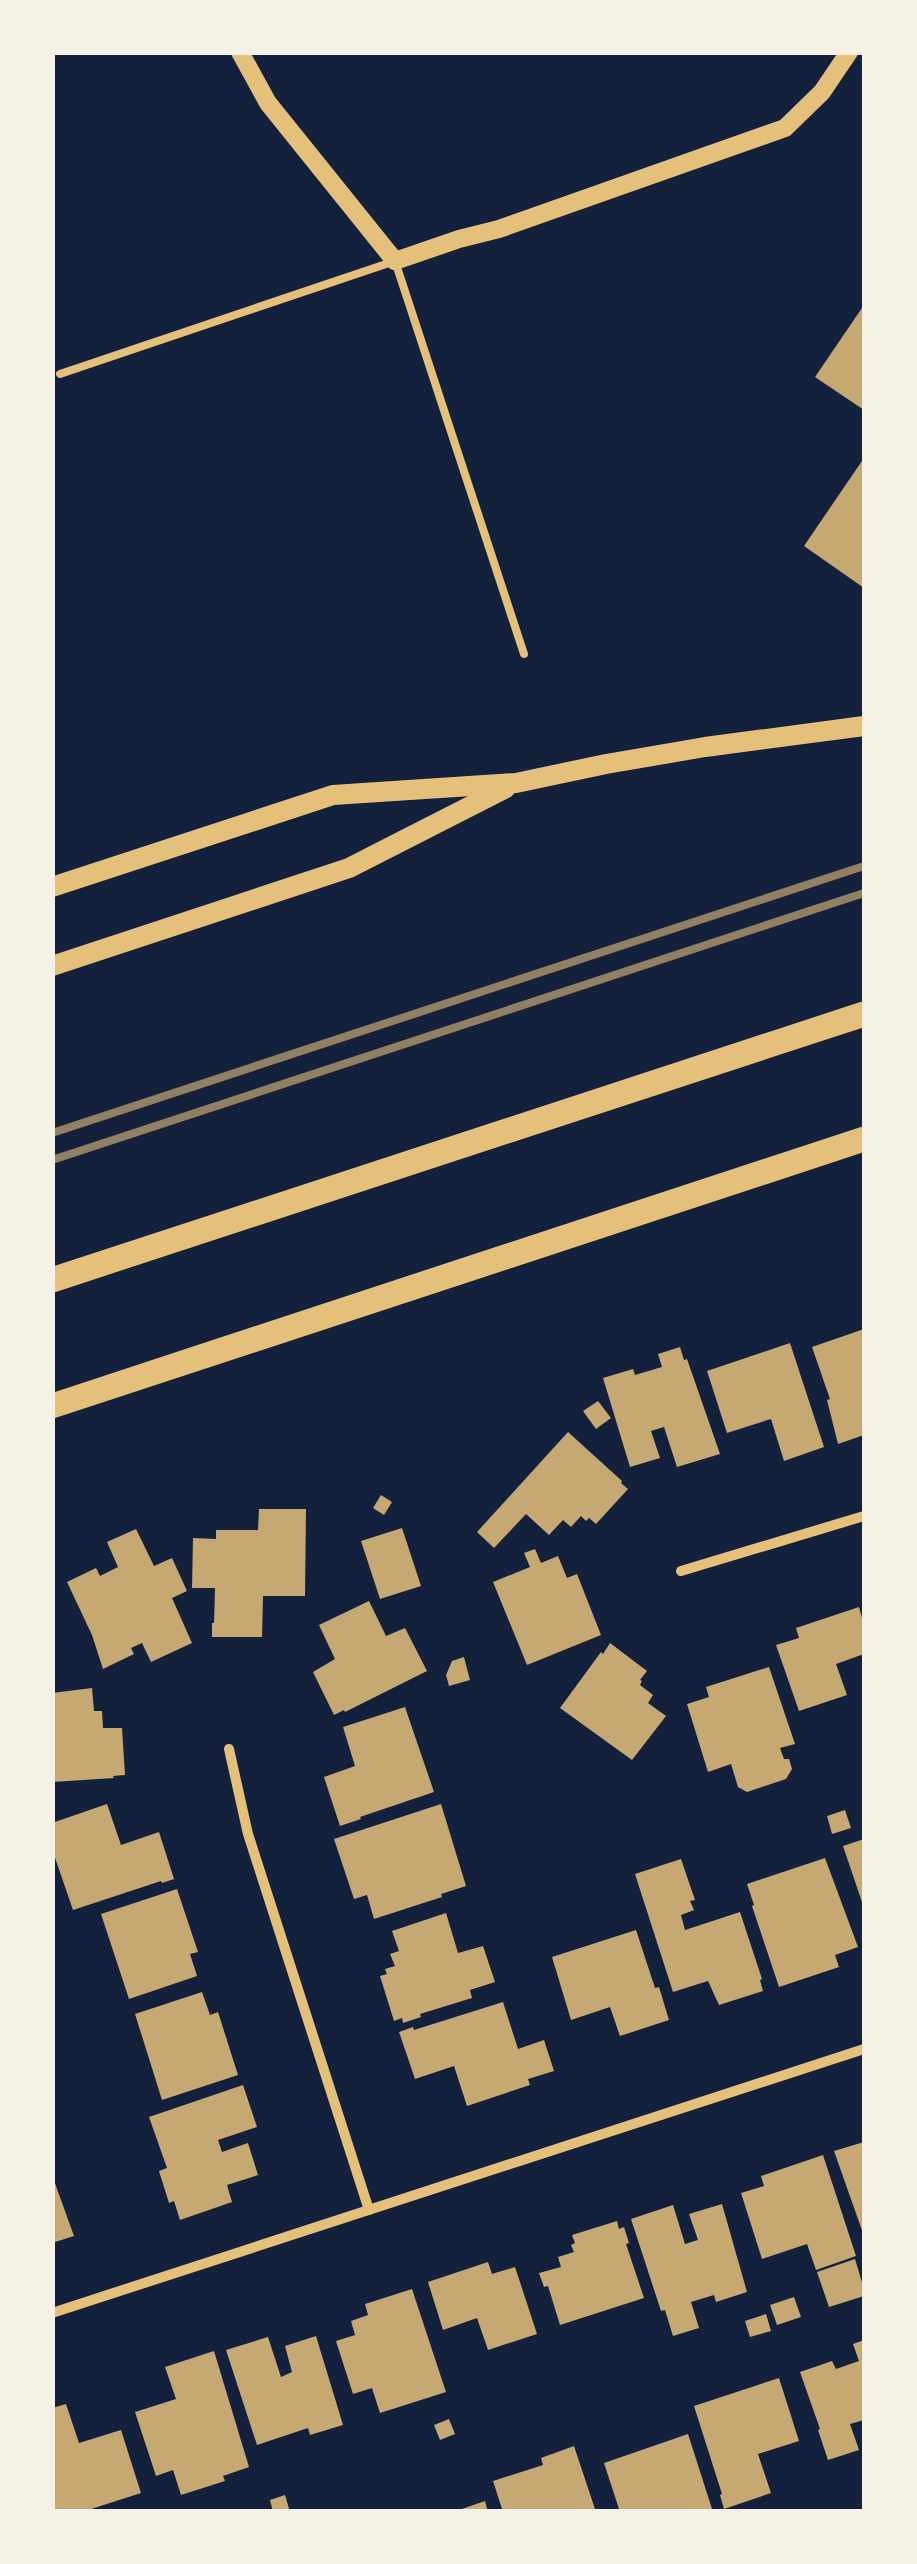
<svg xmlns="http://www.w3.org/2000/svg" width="917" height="2564" font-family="Ubuntu,sans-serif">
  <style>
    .building { fill: #c6a872 }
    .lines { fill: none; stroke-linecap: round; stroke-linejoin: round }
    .service { stroke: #e5c07b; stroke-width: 8 }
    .minor { stroke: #e5c07b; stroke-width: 10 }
    .tertiary { stroke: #e5c07b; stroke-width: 18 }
    .secondary { stroke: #e5c07b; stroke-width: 20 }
    .primary { stroke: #e5c07b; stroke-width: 25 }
    .rail { stroke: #918062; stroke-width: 8 }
  </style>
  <rect width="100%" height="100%" fill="#14213d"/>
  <g class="building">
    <polygon points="864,305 864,410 815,377"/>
    <polygon points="864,458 864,588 804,546"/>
    <polygon points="864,1329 864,1435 838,1444 827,1400 830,1399 812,1347"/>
    <polygon points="790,1343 824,1447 784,1461 771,1419 727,1433 707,1371"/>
    <polygon points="680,1347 684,1360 687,1359 720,1454 677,1467 664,1427 651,1431 660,1458 630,1467 603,1378 633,1369 635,1375 662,1367 658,1354"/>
    <polygon points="598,1401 611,1418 596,1429 583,1411"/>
    <polygon points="568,1432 622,1481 621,1483 628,1489 596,1524 589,1518 586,1521 581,1516 571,1527 563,1520 549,1535 526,1514 494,1548 477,1532"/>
    <polygon points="381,1495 392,1502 384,1515 373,1508"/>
    <polygon points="259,1509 306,1509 305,1596 263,1596 262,1637 212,1637 212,1623 214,1623 215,1588 192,1588 193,1538 216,1539 216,1530 258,1530"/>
    <polygon points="402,1528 421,1586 380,1599 361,1541"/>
    <polygon points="136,1529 154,1566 172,1558 187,1591 172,1598 192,1643 151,1662 142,1643 131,1648 134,1654 103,1669 92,1635 67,1582 96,1568 100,1576 118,1567 107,1542"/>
    <polygon points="535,1549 541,1563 558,1556 567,1578 577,1574 601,1635 527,1665 493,1582 530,1567 524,1553"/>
    <polygon points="369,1601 386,1636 405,1628 427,1671 345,1712 344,1710 334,1715 313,1672 335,1659 319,1625"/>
    <polygon points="859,1607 864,1625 864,1654 836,1664 847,1695 799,1711 776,1645 799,1638 796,1628"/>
    <polygon points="610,1643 647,1671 640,1680 642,1681 640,1685 653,1695 648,1703 666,1716 632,1760 560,1708 601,1652 603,1654"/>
    <polygon points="464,1657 470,1680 449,1686 446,1675 452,1661"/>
    <polygon points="769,1667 795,1744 780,1748 784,1759 789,1759 792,1769 786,1779 747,1792 738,1787 731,1764 708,1772 687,1704 709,1697 706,1687"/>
    <polygon points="92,1688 94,1711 102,1711 103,1728 122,1728 125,1775 113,1776 114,1778 52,1782 52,1693"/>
    <polygon points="405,1707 434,1792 360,1817 361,1819 340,1826 324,1777 355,1766 343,1727"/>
    <polygon points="107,1804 121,1845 159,1832 174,1879 162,1883 161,1881 73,1910 52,1849 52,1823"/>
    <polygon points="441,1804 466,1886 441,1894 442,1897 374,1919 367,1895 354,1899 334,1839"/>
    <polygon points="845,1810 851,1828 832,1834 827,1816"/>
    <polygon points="864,1839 864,1908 843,1846"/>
    <polygon points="825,1858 858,1947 835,1955 839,1967 779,1987 752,1906 754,1905 747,1884"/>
    <polygon points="681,1859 695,1900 690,1901 694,1910 681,1915 685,1930 740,1912 762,1979 760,1980 763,1991 719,2005 708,1981 673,1992 635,1874"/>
    <polygon points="177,1889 198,1952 190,1954 197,1976 129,1999 101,1914"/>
    <polygon points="446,1913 458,1953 483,1946 495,1982 470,1990 472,1998 420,2014 421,2017 403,2023 402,2018 394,2021 380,1976 387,1974 385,1969 395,1966 390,1954 399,1951 392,1931"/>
    <polygon points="636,1930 655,1988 659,1987 669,2020 620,2036 610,2007 571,2020 552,1957"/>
    <polygon points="202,1992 210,2015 218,2012 238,2075 162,2100 135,2014"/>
    <polygon points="503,2002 518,2049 544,2040 554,2071 528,2079 530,2085 467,2106 454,2066 415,2079 399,2032 413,2027 414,2030"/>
    <polygon points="243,2085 257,2127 218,2140 222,2152 248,2143 258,2175 227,2185 232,2202 180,2220 174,2201 169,2203 159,2171 167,2168 149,2117"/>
    <polygon points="864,2142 864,2236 834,2151"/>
    <polygon points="823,2155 856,2256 816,2270 807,2244 762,2259 741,2193 764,2186 761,2176"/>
    <polygon points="52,2175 74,2236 52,2243"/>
    <polygon points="722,2204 747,2292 716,2302 714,2295 691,2302 699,2328 673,2336 665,2310 661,2311 631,2219 673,2205 685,2244 698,2240 689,2214"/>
    <polygon points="617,2221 619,2229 624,2227 629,2243 626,2244 644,2298 560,2325 548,2286 544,2287 539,2273 561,2267 558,2257 574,2252 571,2245 575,2243 572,2235"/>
    <polygon points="855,2259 864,2289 864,2296 829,2307 817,2272"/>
    <polygon points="488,2262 492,2274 515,2267 537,2334 488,2350 477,2318 443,2330 428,2282"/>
    <polygon points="412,2289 446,2392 380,2413 372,2388 353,2394 336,2341 355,2335 351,2321 368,2315 365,2304"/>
    <polygon points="794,2297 801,2317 777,2325 770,2305"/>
    <polygon points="766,2314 771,2331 750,2337 745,2321"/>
    <polygon points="316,2336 343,2425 310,2435 308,2428 257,2445 226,2350 268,2337 281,2377 292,2372 285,2346"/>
    <polygon points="864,2340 864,2420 850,2424 859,2450 828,2460 818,2430 820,2429 800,2372 832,2361 836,2369 859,2361 853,2344"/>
    <polygon points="214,2351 249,2467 223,2476 225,2481 181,2495 173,2470 156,2476 135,2412 176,2399 165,2367"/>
    <polygon points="779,2378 799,2441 758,2454 771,2493 724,2509 720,2495 722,2494 694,2406"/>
    <polygon points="66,2404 79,2443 121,2430 141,2493 82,2512 52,2512 52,2408"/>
    <polygon points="449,2419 455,2434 440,2440 434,2425"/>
    <polygon points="688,2434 713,2512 620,2512 604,2463"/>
    <polygon points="574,2446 596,2512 503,2512 493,2481 543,2465 541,2458"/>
    <polygon points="285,2495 290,2512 273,2512 270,2500"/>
    <polygon points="485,2501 488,2512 456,2512 456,2511"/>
  </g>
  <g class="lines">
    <polyline class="service" points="60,374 395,261 524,654"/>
    <g class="minor">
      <polyline points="681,1571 864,1516"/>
      <polyline points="229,1749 248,1834 369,2210"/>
      <polyline points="52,2313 864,2049"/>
    </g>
    <polyline class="tertiary" points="240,52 268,103 395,261 459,239 499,229 785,128 822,92 849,52"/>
    <g class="secondary">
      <polyline points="52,887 333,795 516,783 606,764 705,747 864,726"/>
      <polyline points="52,966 349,868 506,788"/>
    </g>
    <g class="primary">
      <polyline points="52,1280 864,1014"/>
      <polyline points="52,1406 864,1139"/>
    </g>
    <g class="rail">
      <polyline points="52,1133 864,866"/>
      <polyline points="52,1160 864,893"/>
    </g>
  </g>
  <rect width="917" height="2564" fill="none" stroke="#f6f1e7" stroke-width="110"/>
</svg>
